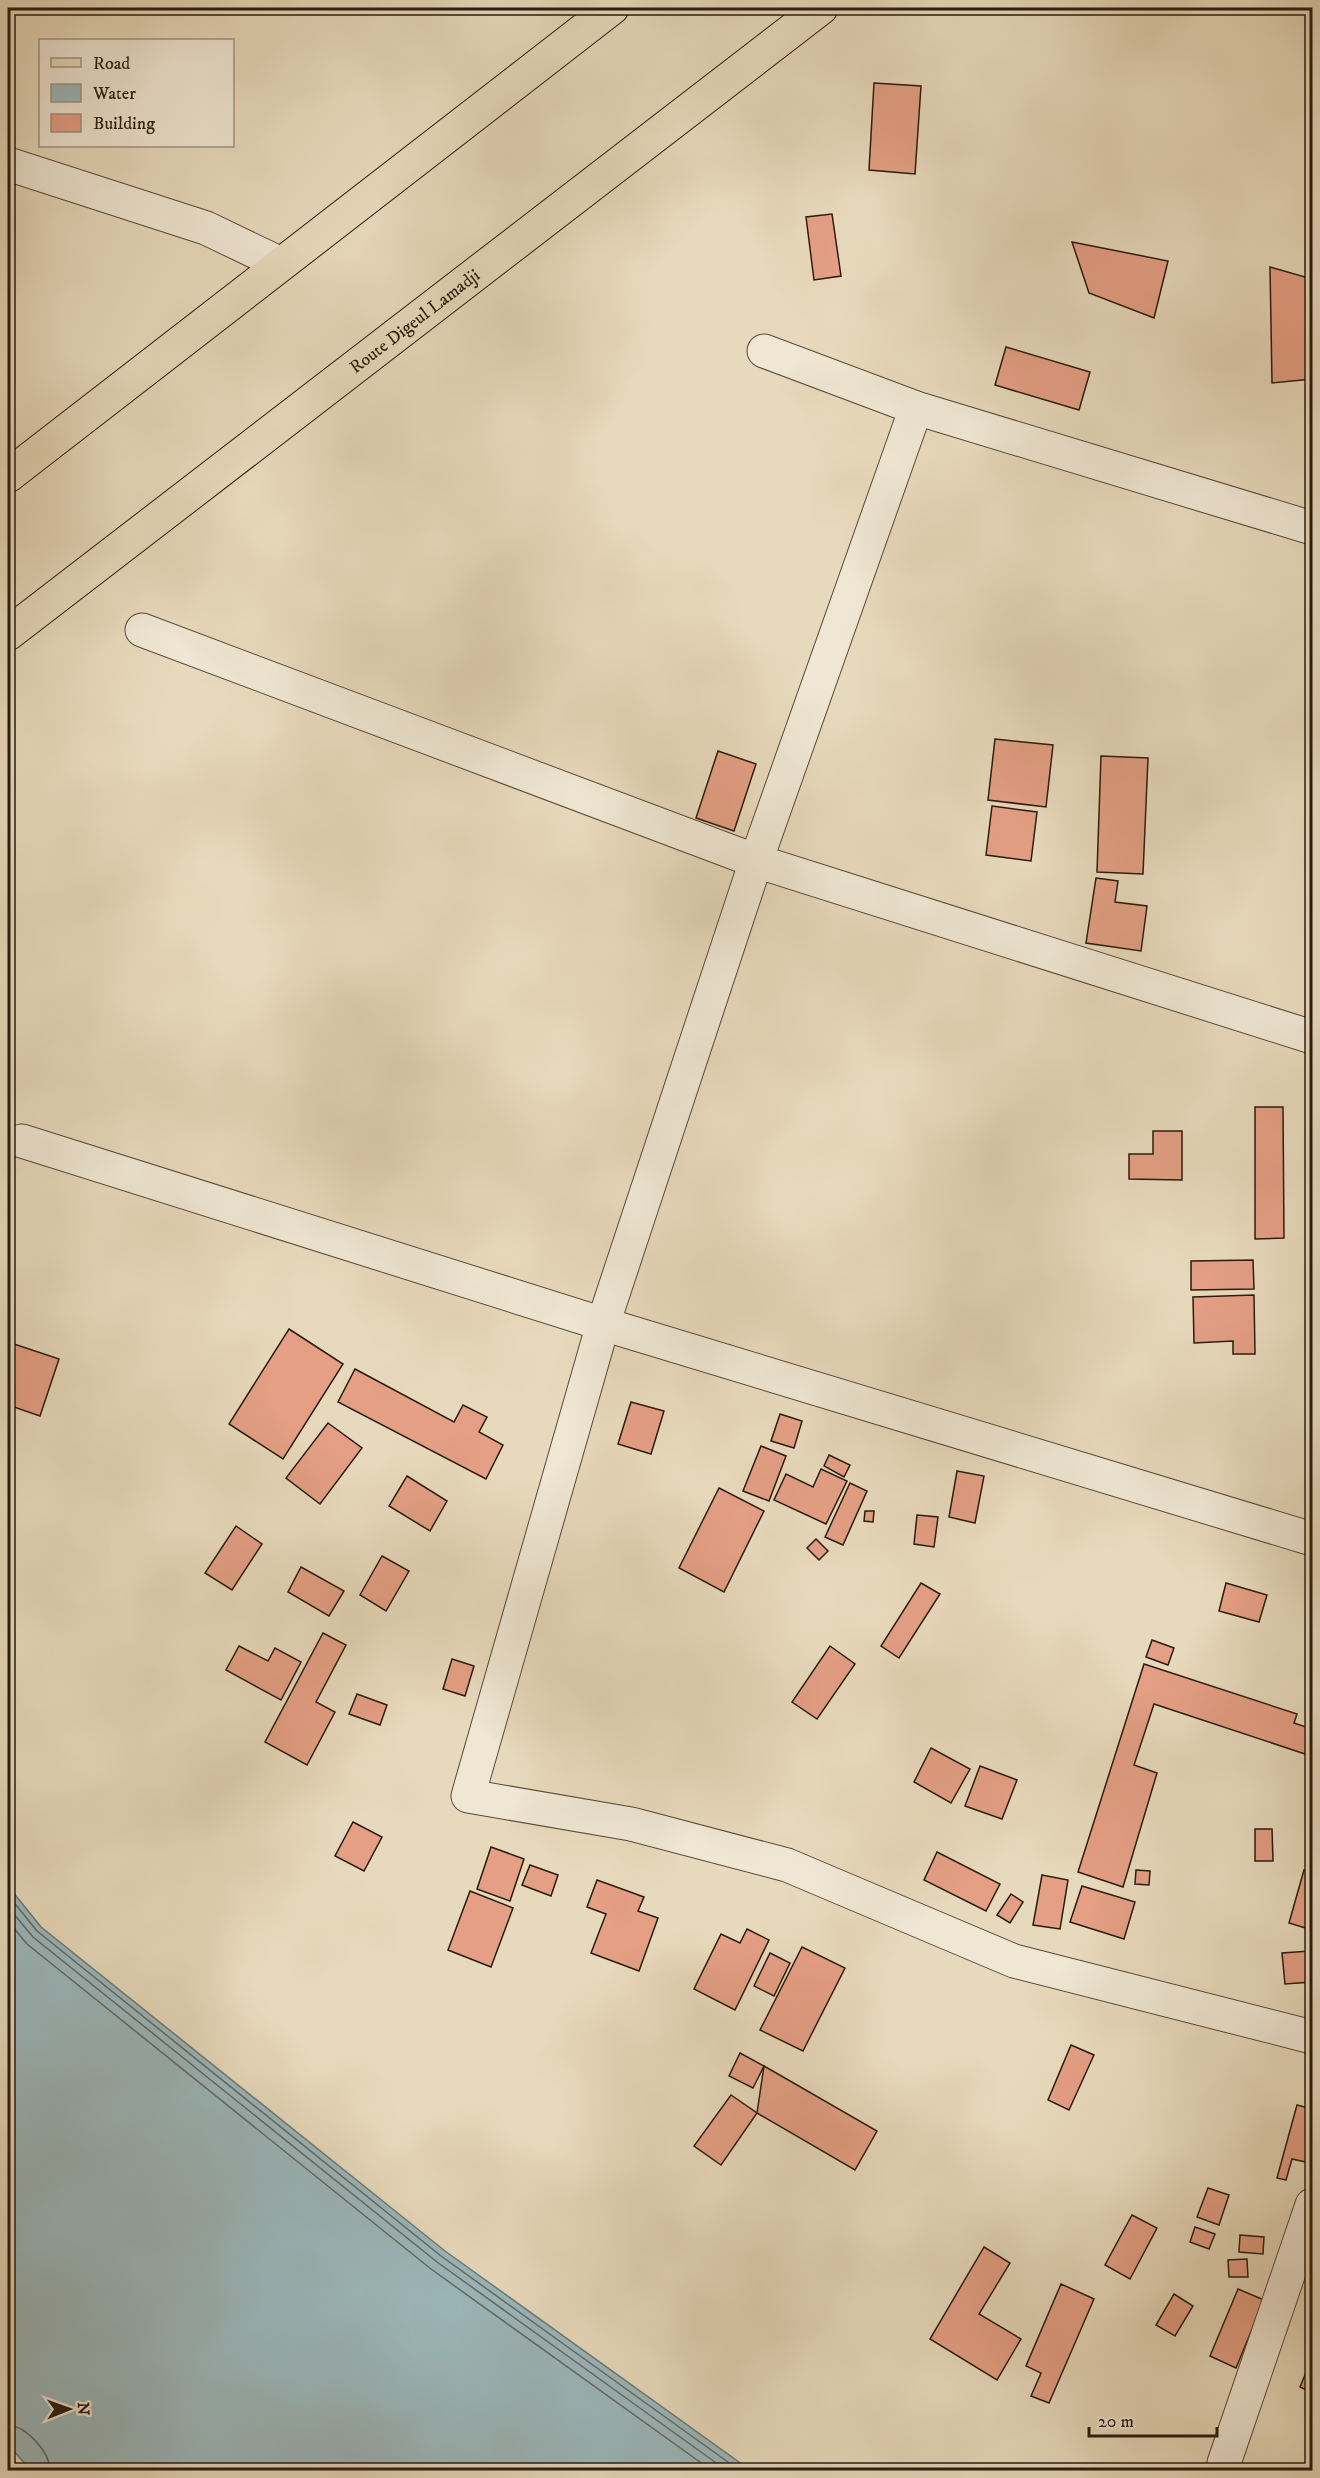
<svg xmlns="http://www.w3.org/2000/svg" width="1320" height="2478" font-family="'IM FELL DW Pica',serif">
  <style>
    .water { fill: #9bb7bb; stroke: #6d7976; stroke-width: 1.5 }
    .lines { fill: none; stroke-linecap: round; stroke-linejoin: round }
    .shore { stroke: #626964; stroke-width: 1.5 }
    .building { fill: #e49f84; stroke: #291b0e; stroke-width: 1.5 }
    .minor-casing { stroke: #584a39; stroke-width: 35 }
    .major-casing { stroke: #291b0e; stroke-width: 35 }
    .minor { stroke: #efe6d3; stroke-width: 33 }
    .major { stroke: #e7d9bb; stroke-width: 33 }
    .labels { text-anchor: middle; stroke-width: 4.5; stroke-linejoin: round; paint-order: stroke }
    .street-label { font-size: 18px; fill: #291b0e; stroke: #efe6d3 }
  </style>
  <rect width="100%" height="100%" fill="#e7d9bb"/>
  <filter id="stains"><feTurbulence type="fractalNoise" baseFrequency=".00333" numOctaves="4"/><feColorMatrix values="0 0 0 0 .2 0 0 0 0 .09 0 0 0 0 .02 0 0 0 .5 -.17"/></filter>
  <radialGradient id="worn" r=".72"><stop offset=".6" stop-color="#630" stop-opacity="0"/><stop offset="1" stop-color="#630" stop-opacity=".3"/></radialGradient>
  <polygon class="water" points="8,1886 41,1927 445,2251 750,2470 31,2470 8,2445"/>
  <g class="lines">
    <g class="shore">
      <polyline points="8,1895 37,1931 441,2256 739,2470"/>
      <polyline points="8,1907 33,1937 437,2262 726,2470"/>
      <polyline points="8,1921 27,1944 431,2269 711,2470"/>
      <path d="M 8,2425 C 26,2426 50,2452 50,2470"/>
    </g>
  </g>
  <g class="building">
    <polygon points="874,83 921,86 915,174 869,170"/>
    <polygon points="832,214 841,276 814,280 806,217"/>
    <polygon points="1072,242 1168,261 1154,318 1089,293"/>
    <polygon points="1270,267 1312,279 1312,379 1272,383"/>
    <polygon points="1006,347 1090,372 1079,410 995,385"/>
    <polygon points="995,739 1053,745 1046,807 988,800"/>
    <polygon points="718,751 756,764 734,831 696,818"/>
    <polygon points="1101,756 1148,758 1143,874 1097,872"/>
    <polygon points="992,806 1037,812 1031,861 986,855"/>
    <polygon points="1096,878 1118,881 1115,902 1147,906 1141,951 1086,943"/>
    <polygon points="1255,1107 1283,1107 1284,1238 1255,1239"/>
    <polygon points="1153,1131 1182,1131 1182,1180 1129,1179 1129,1154 1153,1154"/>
    <polygon points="1253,1260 1254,1289 1191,1290 1191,1261"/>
    <polygon points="1254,1295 1255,1354 1233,1354 1233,1341 1194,1343 1193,1297"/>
    <polygon points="289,1329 343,1364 283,1459 229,1424"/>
    <polygon points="8,1342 59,1359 40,1416 8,1405"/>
    <polygon points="355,1369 454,1422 463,1405 487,1417 479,1432 503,1445 486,1479 338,1402"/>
    <polygon points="631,1402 664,1411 651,1454 618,1444"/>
    <polygon points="780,1414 802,1421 794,1448 771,1441"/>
    <polygon points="328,1423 362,1448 320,1504 286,1478"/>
    <polygon points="761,1446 786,1456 769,1501 743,1491"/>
    <polygon points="829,1455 850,1465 844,1477 824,1466"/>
    <polygon points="821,1469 847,1481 826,1524 774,1500 786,1474 813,1487"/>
    <polygon points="957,1471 984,1476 975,1523 949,1517"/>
    <polygon points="407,1476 447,1501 430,1531 389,1506"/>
    <polygon points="850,1483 867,1491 843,1545 825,1537"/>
    <polygon points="719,1488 764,1511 724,1592 679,1568"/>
    <polygon points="865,1511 874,1511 873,1522 864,1521"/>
    <polygon points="917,1515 938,1517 934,1547 914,1544"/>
    <polygon points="236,1526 262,1544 232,1590 205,1573"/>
    <polygon points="816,1539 828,1551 819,1560 807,1548"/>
    <polygon points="382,1556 409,1571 386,1611 360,1595"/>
    <polygon points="301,1567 344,1591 329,1616 288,1592"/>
    <polygon points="921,1583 940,1594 899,1658 881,1646"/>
    <polygon points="1226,1583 1267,1595 1259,1622 1219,1611"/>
    <polygon points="323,1633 346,1645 316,1702 335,1712 307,1765 265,1742"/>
    <polygon points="1152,1640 1174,1648 1168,1665 1146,1657"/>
    <polygon points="239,1646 268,1661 275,1648 301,1662 281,1700 226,1670"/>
    <polygon points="830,1646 855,1664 817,1719 792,1702"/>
    <polygon points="452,1659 474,1666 465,1696 443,1689"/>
    <polygon points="1144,1664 1297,1714 1294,1723 1312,1729 1312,1733 1305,1754 1154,1704 1134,1765 1157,1773 1123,1887 1078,1872"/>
    <polygon points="357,1694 387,1705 380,1725 349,1714"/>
    <polygon points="931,1748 970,1769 951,1803 914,1782"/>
    <polygon points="980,1766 1017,1780 1002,1819 965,1806"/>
    <polygon points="353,1822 382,1837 364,1871 335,1856"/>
    <polygon points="1255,1829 1272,1829 1273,1861 1255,1861"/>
    <polygon points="491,1847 524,1859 510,1901 477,1889"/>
    <polygon points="937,1852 1000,1884 986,1911 924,1880"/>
    <polygon points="530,1865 558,1875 551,1896 522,1885"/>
    <polygon points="1136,1870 1150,1871 1149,1885 1135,1884"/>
    <polygon points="1304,1870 1312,1872 1312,1930 1289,1923"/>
    <polygon points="1042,1875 1068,1880 1060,1929 1033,1925"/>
    <polygon points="597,1880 644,1897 638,1911 658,1918 639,1971 591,1953 606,1914 587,1907"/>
    <polygon points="1082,1886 1135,1902 1124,1939 1070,1922"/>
    <polygon points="470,1891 513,1908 491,1967 448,1950"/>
    <polygon points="1011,1894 1023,1902 1010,1923 997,1915"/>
    <polygon points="747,1929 769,1940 735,2010 694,1989 721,1934 740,1943"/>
    <polygon points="802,1947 845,1968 803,2051 760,2030"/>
    <polygon points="1310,1951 1312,1982 1285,1984 1282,1953"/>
    <polygon points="770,1953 790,1963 774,1996 754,1986"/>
    <polygon points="1071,2045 1094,2055 1069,2110 1048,2100"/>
    <polygon points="740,2053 764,2066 753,2088 729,2076"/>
    <polygon points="764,2066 877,2131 855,2170 757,2113"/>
    <polygon points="731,2095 757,2113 721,2165 694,2146"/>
    <polygon points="1297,2105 1312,2109 1312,2137 1306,2162 1292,2159 1286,2180 1277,2178"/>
    <polygon points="1208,2188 1229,2195 1219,2225 1197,2217"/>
    <polygon points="1132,2215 1157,2228 1130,2279 1105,2265"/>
    <polygon points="1195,2227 1215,2234 1209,2249 1190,2242"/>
    <polygon points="1240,2235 1264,2237 1263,2254 1239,2252"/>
    <polygon points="984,2247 1010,2263 979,2314 1021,2339 997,2380 930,2339"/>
    <polygon points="1247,2259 1248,2277 1229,2277 1228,2260"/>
    <polygon points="1061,2284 1094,2299 1049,2403 1031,2396 1041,2373 1026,2366"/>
    <polygon points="1238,2289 1264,2300 1236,2368 1210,2356"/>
    <polygon points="1174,2294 1193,2306 1175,2336 1156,2325"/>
    <polygon points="1312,2358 1312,2393 1300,2387"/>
  </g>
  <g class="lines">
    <g class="minor-casing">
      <g id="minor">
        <polyline points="8,164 206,228 281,264"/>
        <polyline points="764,351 916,408 1312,528"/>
        <polyline points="916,408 756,861 603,1324 468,1796 631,1824 787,1865 1014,1961 1312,2037"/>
        <polyline points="142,630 756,861 1312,1037"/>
        <polyline points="22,1141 603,1324 1312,1539"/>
        <polyline points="1224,2463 1312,2205"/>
      </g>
    </g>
    <g class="major-casing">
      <g id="major">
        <polyline points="8,476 612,8"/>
        <path id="s1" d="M 8,634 L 821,8"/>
      </g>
    </g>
    <use href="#minor" class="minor"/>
    <use href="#major" class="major"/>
  </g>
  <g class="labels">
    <g class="street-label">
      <text dy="6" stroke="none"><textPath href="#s1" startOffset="513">Route Digeul Lamadji</textPath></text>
    </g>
  </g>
  <rect width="1320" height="2478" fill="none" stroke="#e7d9bb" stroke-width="30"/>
  <rect x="9" y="9" width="1302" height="2460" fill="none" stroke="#291b0e" stroke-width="3"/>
  <rect x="15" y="15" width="1290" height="2448" fill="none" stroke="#291b0e" stroke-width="1.5"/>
  <rect x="39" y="39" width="195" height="108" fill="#efe6d3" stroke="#a09584" stroke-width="1.5"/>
  <rect x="51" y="58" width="30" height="9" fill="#e7d9bb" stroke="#a09584" stroke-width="1.5"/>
  <text x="93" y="69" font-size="18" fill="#291b0e">Road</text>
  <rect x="51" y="84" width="30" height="18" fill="#9bb7bb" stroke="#a09584" stroke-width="1.5"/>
  <text x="93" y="99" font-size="18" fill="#291b0e">Water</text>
  <rect x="51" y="114" width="30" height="18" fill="#e49f84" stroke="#a09584" stroke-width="1.5"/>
  <text x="93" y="129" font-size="18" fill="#291b0e">Building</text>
  <g transform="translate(69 2409) rotate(89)" stroke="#efe6d3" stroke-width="4.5" paint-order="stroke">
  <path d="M0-4.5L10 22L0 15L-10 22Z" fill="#291b0e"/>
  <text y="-9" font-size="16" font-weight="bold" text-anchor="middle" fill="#291b0e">N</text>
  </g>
  <path d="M1089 2427v9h128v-9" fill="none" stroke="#291b0e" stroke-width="3"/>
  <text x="1098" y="2427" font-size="18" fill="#291b0e" stroke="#efe6d3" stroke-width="4.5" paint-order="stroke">20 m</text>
  <rect width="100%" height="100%" filter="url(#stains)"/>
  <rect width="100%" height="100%" fill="url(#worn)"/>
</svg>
